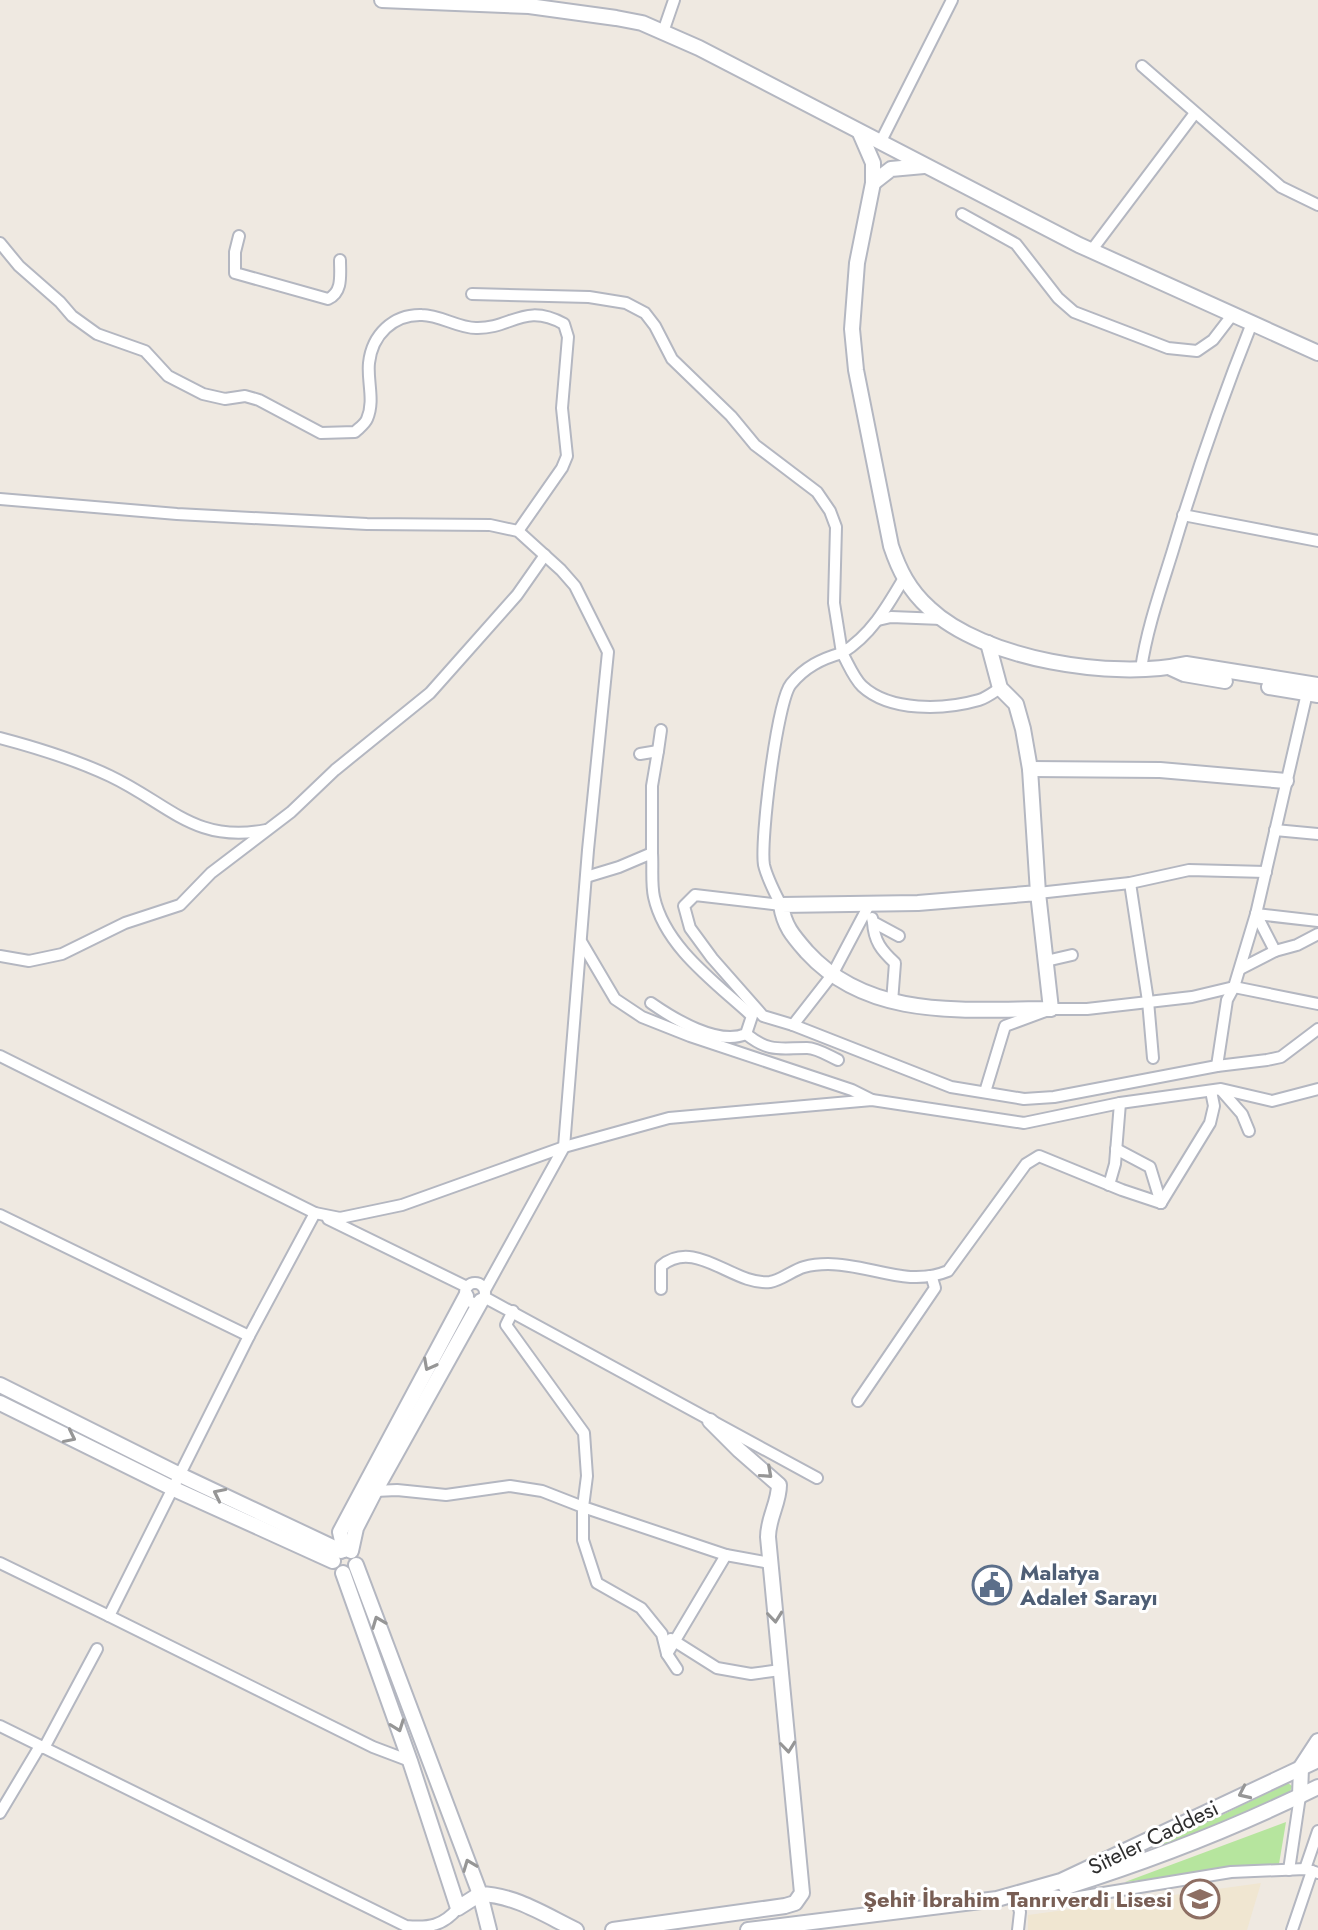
<svg xmlns="http://www.w3.org/2000/svg" width="1318" height="1930" font-family="Jost,sans-serif">
  <style>
    .education { fill: #f0e6d1 }
    .green { fill: #b6e59e }
    .lines { fill: none; stroke-linecap: round; stroke-linejoin: round }
    .street-casing { stroke: #b4b7c1; stroke-width: 14 }
    .secondary-casing { stroke: #b4b7c1; stroke-width: 18 }
    .street { stroke: #fff; stroke-width: 10 }
    .secondary { stroke: #fff; stroke-width: 14 }
    .oneway { stroke: #969696 }
    .labels { text-anchor: middle; stroke-width: 6; stroke-linejoin: round; paint-order: stroke }
    .service-label { font-size: 22px; font-weight: bold; fill: #4e5e75; stroke: #fff; text-anchor: start }
    .street-label { font-size: 22px; fill: #2e2e2e; stroke: #fff }
    .education-label { font-size: 22px; font-weight: bold; fill: #785e54; stroke: #fff; text-anchor: end }
  </style>
  <rect width="100%" height="100%" fill="#efe9e1"/>
  <polygon class="education" points="1261,1883 1247,1930 1028,1930 1028,1915"/>
  <g class="green">
    <polygon points="1288,1783 1292,1786 1288,1798 1150,1850"/>
    <polygon points="1286,1822 1279,1864 1125,1882"/>
  </g>
  <g class="lines">
    <g class="street-casing">
      <g id="street">
        <polyline points="663,32 674,0"/>
        <polyline points="1142,66 1281,187 1318,205"/>
        <polyline points="880,143 952,0"/>
        <polyline points="962,214 1016,244 1058,298 1074,312 1168,348 1197,351 1213,340 1233,314"/>
        <path d="M 239,236 L 235,252 L 235,273 L 328,299 C 343,292 340,275 340,260"/>
        <path d="M 0,243 L 19,266 L 60,302 L 72,316 L 97,334 L 145,351 L 168,376 L 203,394 L 225,399 L 245,396 L 259,400 L 321,433 L 355,432 C 359,428 365,424 367,419 C 375,401 367,381 369,363 C 372,335 393,314 422,315 C 440,315 458,328 476,328 C 511,329 524,302 564,324 L 568,337 L 562,408 L 567,456 L 562,468 L 518,531"/>
        <polyline points="1091,251 1195,113"/>
        <path d="M 472,294 L 589,297 L 626,303 L 645,313 L 655,326 L 672,359 L 731,416 L 755,445 L 817,492 L 830,511 L 836,527 L 834,603 L 842,653 C 871,635 887,607 904,578"/>
        <polyline points="0,499 177,514 367,524 490,525 518,531 561,570 575,586 608,652 588,850 564,1147 485,1290"/>
        <polyline points="1183,515 1318,541"/>
        <polyline points="878,620 891,617 942,619"/>
        <path d="M 1141,669 C 1147,628 1161,589 1173,550 C 1196,473 1222,398 1252,323"/>
        <path d="M 0,738 C 38,748 74,759 110,776 C 169,804 195,844 266,830"/>
        <polyline points="658,751 661,730"/>
        <polyline points="640,754 658,751 652,786 652,853"/>
        <polyline points="1275,830 1318,834"/>
        <path d="M 586,877 L 619,867 L 652,853 C 653,867 651,883 654,897 C 665,947 715,982 752,1016 L 746,1034 C 718,1046 674,1019 651,1003"/>
        <polyline points="1130,883 1148,1001 1153,1058"/>
        <polyline points="1038,893 1130,883 1189,870 1266,872"/>
        <path d="M 781,905 C 775,893 767,878 764,865 C 760,841 777,701 791,684 C 805,667 821,659 842,653 C 848,663 853,677 862,686 C 890,712 944,710 979,700 C 986,698 994,692 1000,688"/>
        <polyline points="781,905 695,895 684,906 690,928 712,958 763,1016 793,1025"/>
        <polyline points="869,905 832,975 793,1025 951,1087 1024,1099 1054,1097 1217,1066 1267,1060 1281,1057 1318,1029"/>
        <polyline points="1256,914 1275,951 1297,945 1318,934"/>
        <polyline points="1256,914 1318,921"/>
        <polyline points="872,918 873,922 899,936"/>
        <path d="M 873,922 C 874,941 881,950 895,963 L 892,1002"/>
        <polyline points="582,943 615,999 642,1017 690,1036 852,1090 872,1100"/>
        <polyline points="0,956 29,961 62,954 125,923 180,905 211,873 291,812 335,770 430,693 517,595 545,555"/>
        <polyline points="1046,961 1072,955"/>
        <polyline points="1240,969 1275,951"/>
        <path d="M 746,1034 C 770,1053 780,1048 807,1048 C 817,1048 829,1056 838,1060"/>
        <polyline points="0,1056 315,1213 249,1336 109,1616 0,1563"/>
        <polyline points="1217,1066 1227,1000 1234,987 1256,914 1307,693"/>
        <polyline points="1221,1090 1242,1114 1249,1131"/>
        <polyline points="985,1092 1005,1026 1051,1009 1087,1009 1192,997 1234,987 1318,1004"/>
        <polyline points="1116,1149 1150,1167 1161,1203"/>
        <polyline points="1109,1185 1115,1164 1120,1103"/>
        <polyline points="1161,1203 1210,1123 1214,1106 1211,1091"/>
        <polyline points="315,1213 340,1218 402,1205 564,1147 669,1118 872,1100 1024,1123 1120,1103 1221,1089 1272,1101 1318,1089"/>
        <polyline points="0,1215 249,1336"/>
        <polyline points="328,1219 467,1287"/>
        <circle cx="475" cy="1293" r="10"/>
        <path d="M 661,1289 L 661,1266 C 696,1237 733,1286 770,1282 C 782,1280 793,1270 804,1267 C 811,1265 821,1264 828,1264 C 870,1264 907,1288 948,1271 L 1026,1164 L 1039,1156 L 1122,1190 L 1161,1203"/>
        <polyline points="484,1297 817,1478"/>
        <polyline points="513,1311 506,1325 584,1433 587,1476 583,1507 726,1555"/>
        <polyline points="858,1401 935,1288 932,1278"/>
        <polyline points="375,1491 397,1490 446,1495 510,1486 542,1491 583,1507 583,1540 597,1583 641,1608 662,1634 667,1654 677,1669"/>
        <polyline points="109,1616 373,1747 410,1761"/>
        <polyline points="671,1639 717,1668 751,1674 780,1670"/>
        <polyline points="667,1654 726,1555 770,1563"/>
        <path d="M 0,1726 L 406,1926 C 429,1928 443,1926 458,1908"/>
        <polyline points="44,1748 97,1649"/>
        <polyline points="0,1813 40,1746"/>
        <polyline points="1305,1869 1318,1831"/>
        <polyline points="1289,1870 1300,1796"/>
        <polyline points="1044,1894 1073,1898 1231,1872 1305,1869 1318,1873"/>
        <polyline points="1017,1901 1020,1912 1018,1930"/>
        <polyline points="1292,1930 1312,1871"/>
      </g>
    </g>
    <g class="secondary-casing">
      <g id="secondary">
        <polyline points="382,0 529,6 616,18 642,23 699,48 1079,245 1318,353"/>
        <polyline points="860,133 873,163 873,183 891,169 924,166"/>
        <path d="M 873,183 L 857,263 L 852,329 L 856,370 L 891,546 C 899,570 909,590 929,608 C 984,660 1113,680 1186,664 L 1318,685"/>
        <path d="M 988,643 L 1000,688 L 1016,704 L 1023,729 L 1030,769 L 1038,893 L 1051,1009 C 966,1009 870,1021 807,952 C 793,936 784,926 781,905 L 918,903 L 1038,893"/>
        <polyline points="1171,668 1184,674 1225,681"/>
        <polyline points="1269,687 1318,695"/>
        <polyline points="1030,769 1160,770 1286,781"/>
        <polyline points="0,1385 180,1475 341,1551"/>
        <polyline points="0,1403 174,1489 333,1561"/>
        <polyline points="344,1550 340,1532 466,1296"/>
        <polyline points="351,1551 356,1528 375,1491 481,1301"/>
        <path d="M 356,1565 L 480,1894 C 515,1895 545,1915 576,1930"/>
        <polyline points="343,1573 410,1761 458,1908 480,1894 489,1930"/>
        <polyline points="1300,1796 1301,1767 1318,1741"/>
        <path d="M 1066,1887 C 1152,1860 1237,1827 1318,1787"/>
        <path d="M 613,1930 L 785,1906 L 795,1903 L 802,1893 L 768,1537 C 768,1518 779,1503 779,1485 L 739,1450 L 710,1421"/>
        <polyline points="748,1930 997,1899 1061,1881 1318,1760"/>
      </g>
    </g>
    <use href="#street" class="street"/>
    <use href="#secondary" class="secondary"/>
  </g>
  <defs><path id="oneway-chevron" d="M-2-3.5L2.5 0L-2 3.5" fill="none" stroke-width="1.6" stroke-linecap="round" stroke-linejoin="round" transform="scale(2)"/></defs>
  <g class="oneway">
    <use href="#oneway-chevron" transform="translate(429 1365) rotate(118)"/>
    <use href="#oneway-chevron" transform="translate(70 1437) rotate(26)"/>
    <use href="#oneway-chevron" transform="translate(767 1473) rotate(42)"/>
    <use href="#oneway-chevron" transform="translate(219 1494) rotate(-154)"/>
    <use href="#oneway-chevron" transform="translate(775 1617) rotate(84)"/>
    <use href="#oneway-chevron" transform="translate(378 1622) rotate(-111)"/>
    <use href="#oneway-chevron" transform="translate(398 1726) rotate(70)"/>
    <use href="#oneway-chevron" transform="translate(788 1747) rotate(84)"/>
    <use href="#oneway-chevron" transform="translate(1244 1793) rotate(155)"/>
    <use href="#oneway-chevron" transform="translate(469 1865) rotate(-111)"/>
  </g>
  <defs>
    <g id="civic-ring" transform="scale(2)"><circle r="9.5" fill="#fff" stroke="#5c6f8a" stroke-width="1.5"/><path d="M-.6-6.5H3V-4.5H.6V-3L4-1V1h2V6H-6V1h2V-1L-.6-3ZM-1.2 2.5V6h2.4V2.5Z" fill="#5c6f8a"/></g>
    <g id="school-ring" transform="scale(2)"><circle r="9.5" fill="#fff" stroke="#8d6e63" stroke-width="1.5"/><path d="M0-5L7-2L0 1L-7-2ZM-4 1L0 2.5L4 1V4Q0 6-4 4Z" fill="#8d6e63"/></g>
  </defs>
  <g fill-rule="evenodd">
    <use href="#civic-ring" x="992" y="1585"/>
    <use href="#school-ring" x="1200" y="1899"/>
  </g>
  <g class="labels">
    <g class="service-label">
      <text x="1020" y="1580">Malatya<tspan x="1020" dy="25">Adalet Sarayı</tspan></text>
    </g>
    <g class="street-label">
      <text transform="translate(1153 1837) rotate(-26)" y="8">Siteler Caddesi</text>
    </g>
    <g class="education-label">
      <text x="1172" y="1907">Şehit İbrahim Tanrıverdi Lisesi</text>
    </g>
  </g>
</svg>
